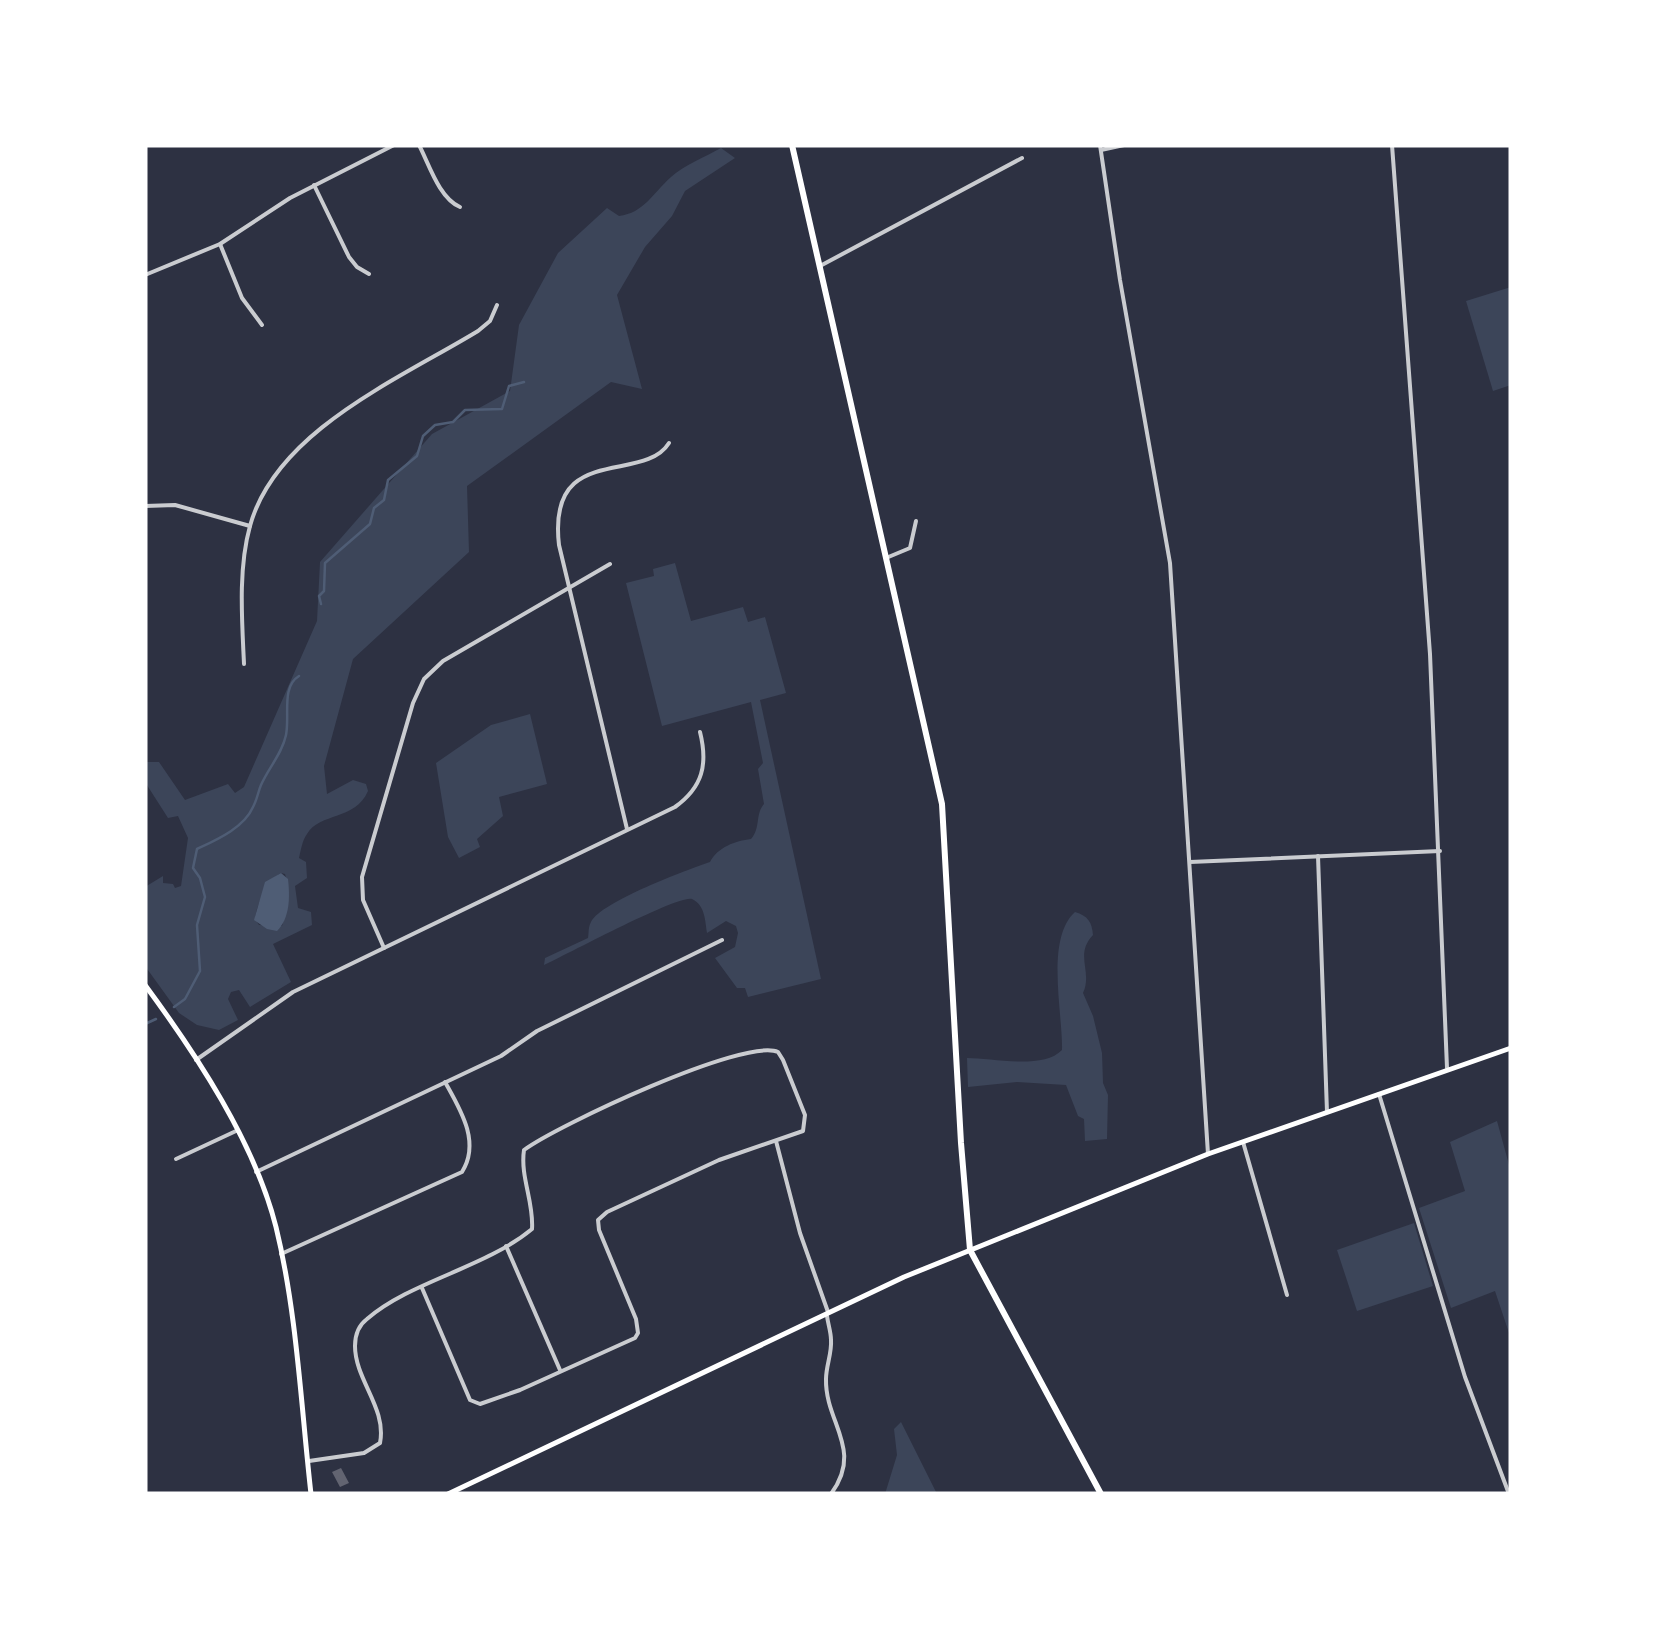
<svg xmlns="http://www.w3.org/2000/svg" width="1656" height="1639" font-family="'IBM Plex Sans',sans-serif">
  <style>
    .green { fill: #3c4559; fill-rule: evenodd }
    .water { fill: #4f5d75 }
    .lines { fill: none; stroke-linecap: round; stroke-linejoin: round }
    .stream { stroke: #4f5d75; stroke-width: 2.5 }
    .building { fill: #626471 }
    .minor { stroke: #caccd0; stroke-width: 4 }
    .secondary { stroke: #fff; stroke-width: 5 }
    .primary { stroke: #fff; stroke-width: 6 }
  </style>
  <rect width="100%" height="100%" fill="#2d3142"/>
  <g class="green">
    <path d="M 721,148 L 735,158 L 685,191 L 672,216 L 645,247 L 617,295 L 642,389 L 611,382 L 467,486 L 469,552 L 353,659 L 324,766 L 327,794 L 353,780 L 366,784 L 368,791 C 355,821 320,812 307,834 C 302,841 301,850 299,858 L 306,862 L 307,878 L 295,886 L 298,908 L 311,912 L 312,925 L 273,944 L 291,982 L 250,1007 L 239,990 L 231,992 L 228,999 L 238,1020 L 219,1030 L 197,1025 L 179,1013 L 145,966 L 145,887 L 163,876 L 163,883 L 173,884 L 175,888 L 181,886 L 188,838 L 178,816 L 168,818 L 145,782 L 145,762 L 159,762 L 185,800 L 228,784 L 235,793 L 244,787 L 317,621 L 320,562 L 432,434 L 510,391 L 519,325 L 558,253 L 607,208 L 619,216 C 644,213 653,193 671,177 C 684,165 705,157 721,148 ZM 281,873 L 285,874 C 291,893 288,907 282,926 L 259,925 L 255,919 C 257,904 267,880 281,873 Z"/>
    <polygon points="1511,287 1511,385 1493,391 1466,301"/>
    <path d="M 675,563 L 691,621 L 743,607 L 748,622 L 765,617 L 786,693 L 760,700 L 821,979 L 748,997 L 745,988 L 737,988 L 715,958 L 735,947 L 738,933 L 736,926 L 726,921 L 707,933 C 705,920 705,905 692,899 C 679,894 566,955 544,965 L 545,958 L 588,938 C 589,933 588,927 591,922 C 602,901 687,870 710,862 C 718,847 735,841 751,839 C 761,828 755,814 764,804 L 758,769 L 763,763 L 751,702 L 662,726 L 626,583 L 654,576 L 653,569 Z"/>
    <polygon points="530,714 547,784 499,797 503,816 477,839 480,847 459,858 448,837 436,763 491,725"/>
    <path d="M 1075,912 C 1088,916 1092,922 1093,935 C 1074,955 1093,971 1083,993 L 1093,1016 L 1102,1053 L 1103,1083 L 1108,1095 L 1107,1139 L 1085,1141 L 1084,1119 L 1078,1116 L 1066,1085 L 1017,1082 L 968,1087 L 967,1058 C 992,1058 1043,1070 1062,1050 C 1063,1014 1045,939 1075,912 Z"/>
    <polygon points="1497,1121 1511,1172 1509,1333 1495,1291 1451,1308 1419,1208 1465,1191 1450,1142"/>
    <polygon points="1414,1223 1433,1286 1357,1311 1337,1250"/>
    <polygon points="901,1422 937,1494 885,1494 897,1455 894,1429"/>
  </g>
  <path class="water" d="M 281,873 L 288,879 C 290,897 290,918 277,931 L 267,929 L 254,920 L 265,882 Z"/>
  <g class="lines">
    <g class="stream">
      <polyline points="321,604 319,596 324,591 325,563 370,524 374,508 384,500 388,480 417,456 423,436 435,425 453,422 465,410 502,409 509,386 524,382"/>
      <path d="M 174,1007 L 185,999 L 200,971 L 197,925 L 205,897 L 200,878 L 193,868 L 197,849 C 216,840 244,828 253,807 C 257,800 258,792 261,785 C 269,767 282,754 286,735 C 290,715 281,687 299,676"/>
      <polyline points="145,1024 156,1019"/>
    </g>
  </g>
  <polygon class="building" points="341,1468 349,1483 340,1487 332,1472"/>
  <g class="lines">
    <g class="minor">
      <path d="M 419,145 C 429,164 439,198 460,207"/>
      <polyline points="1100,145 1120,280 1170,563 1208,1154"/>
      <polyline points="1392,145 1430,654 1447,1068"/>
      <polyline points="1101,150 1124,145"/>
      <polyline points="314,185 349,257 357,267 369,274"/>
      <polyline points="220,244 242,298 262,325"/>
      <polyline points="820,266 1022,158"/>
      <polyline points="145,275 220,244 290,198 394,145"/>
      <polyline points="145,506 175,505 250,526"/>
      <polyline points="886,558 910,548 916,521"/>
      <path d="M 244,664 C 242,620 238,569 250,526 C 276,431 399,379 478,331 L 490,321 L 497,305"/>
      <path d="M 627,829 L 559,545 C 547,441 643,485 669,443"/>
      <polyline points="1318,856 1327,1112"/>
      <polyline points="1190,862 1440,851"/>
      <polyline points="384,948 363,900 362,877 413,703 424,679 443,661 610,564"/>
      <path d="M 196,1060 L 293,992 L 675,807 C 703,787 708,764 700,732"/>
      <polyline points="1379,1094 1465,1377 1509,1494"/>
      <polyline points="776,1141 800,1233 828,1312"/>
      <polyline points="1243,1142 1287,1295"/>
      <polyline points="176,1159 236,1131"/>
      <polyline points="256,1172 501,1056 537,1031 722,940"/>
      <polyline points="506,1246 560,1370"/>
      <path d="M 281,1254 L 462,1172 C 481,1142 460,1109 445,1082"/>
      <path d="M 827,1316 C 828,1324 831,1332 831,1340 C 832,1353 826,1366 826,1379 C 825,1423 864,1449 831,1494"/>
      <path d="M 309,1461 L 364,1453 L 380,1443 C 387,1408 355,1380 355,1346 C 355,1335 359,1325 367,1319 C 411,1281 485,1268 532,1229 C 534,1202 520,1177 524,1150 C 556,1126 745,1037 778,1052 L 783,1060 L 805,1115 L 803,1131 L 719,1160 L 607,1212 L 598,1220 L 599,1230 L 636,1319 L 638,1333 L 635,1338 L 520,1390 L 480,1404 L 470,1400 L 422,1288"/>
    </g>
    <g class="secondary">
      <path d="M 145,985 C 196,1054 255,1143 276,1227 C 297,1313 301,1406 311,1494"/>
      <polyline points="448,1494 904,1277 1208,1154 1511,1048"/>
    </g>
    <polyline class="primary" points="792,145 942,804 961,1143 970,1250 1101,1494"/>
  </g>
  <rect width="1656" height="1639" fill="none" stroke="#ffffff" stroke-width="295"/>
</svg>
